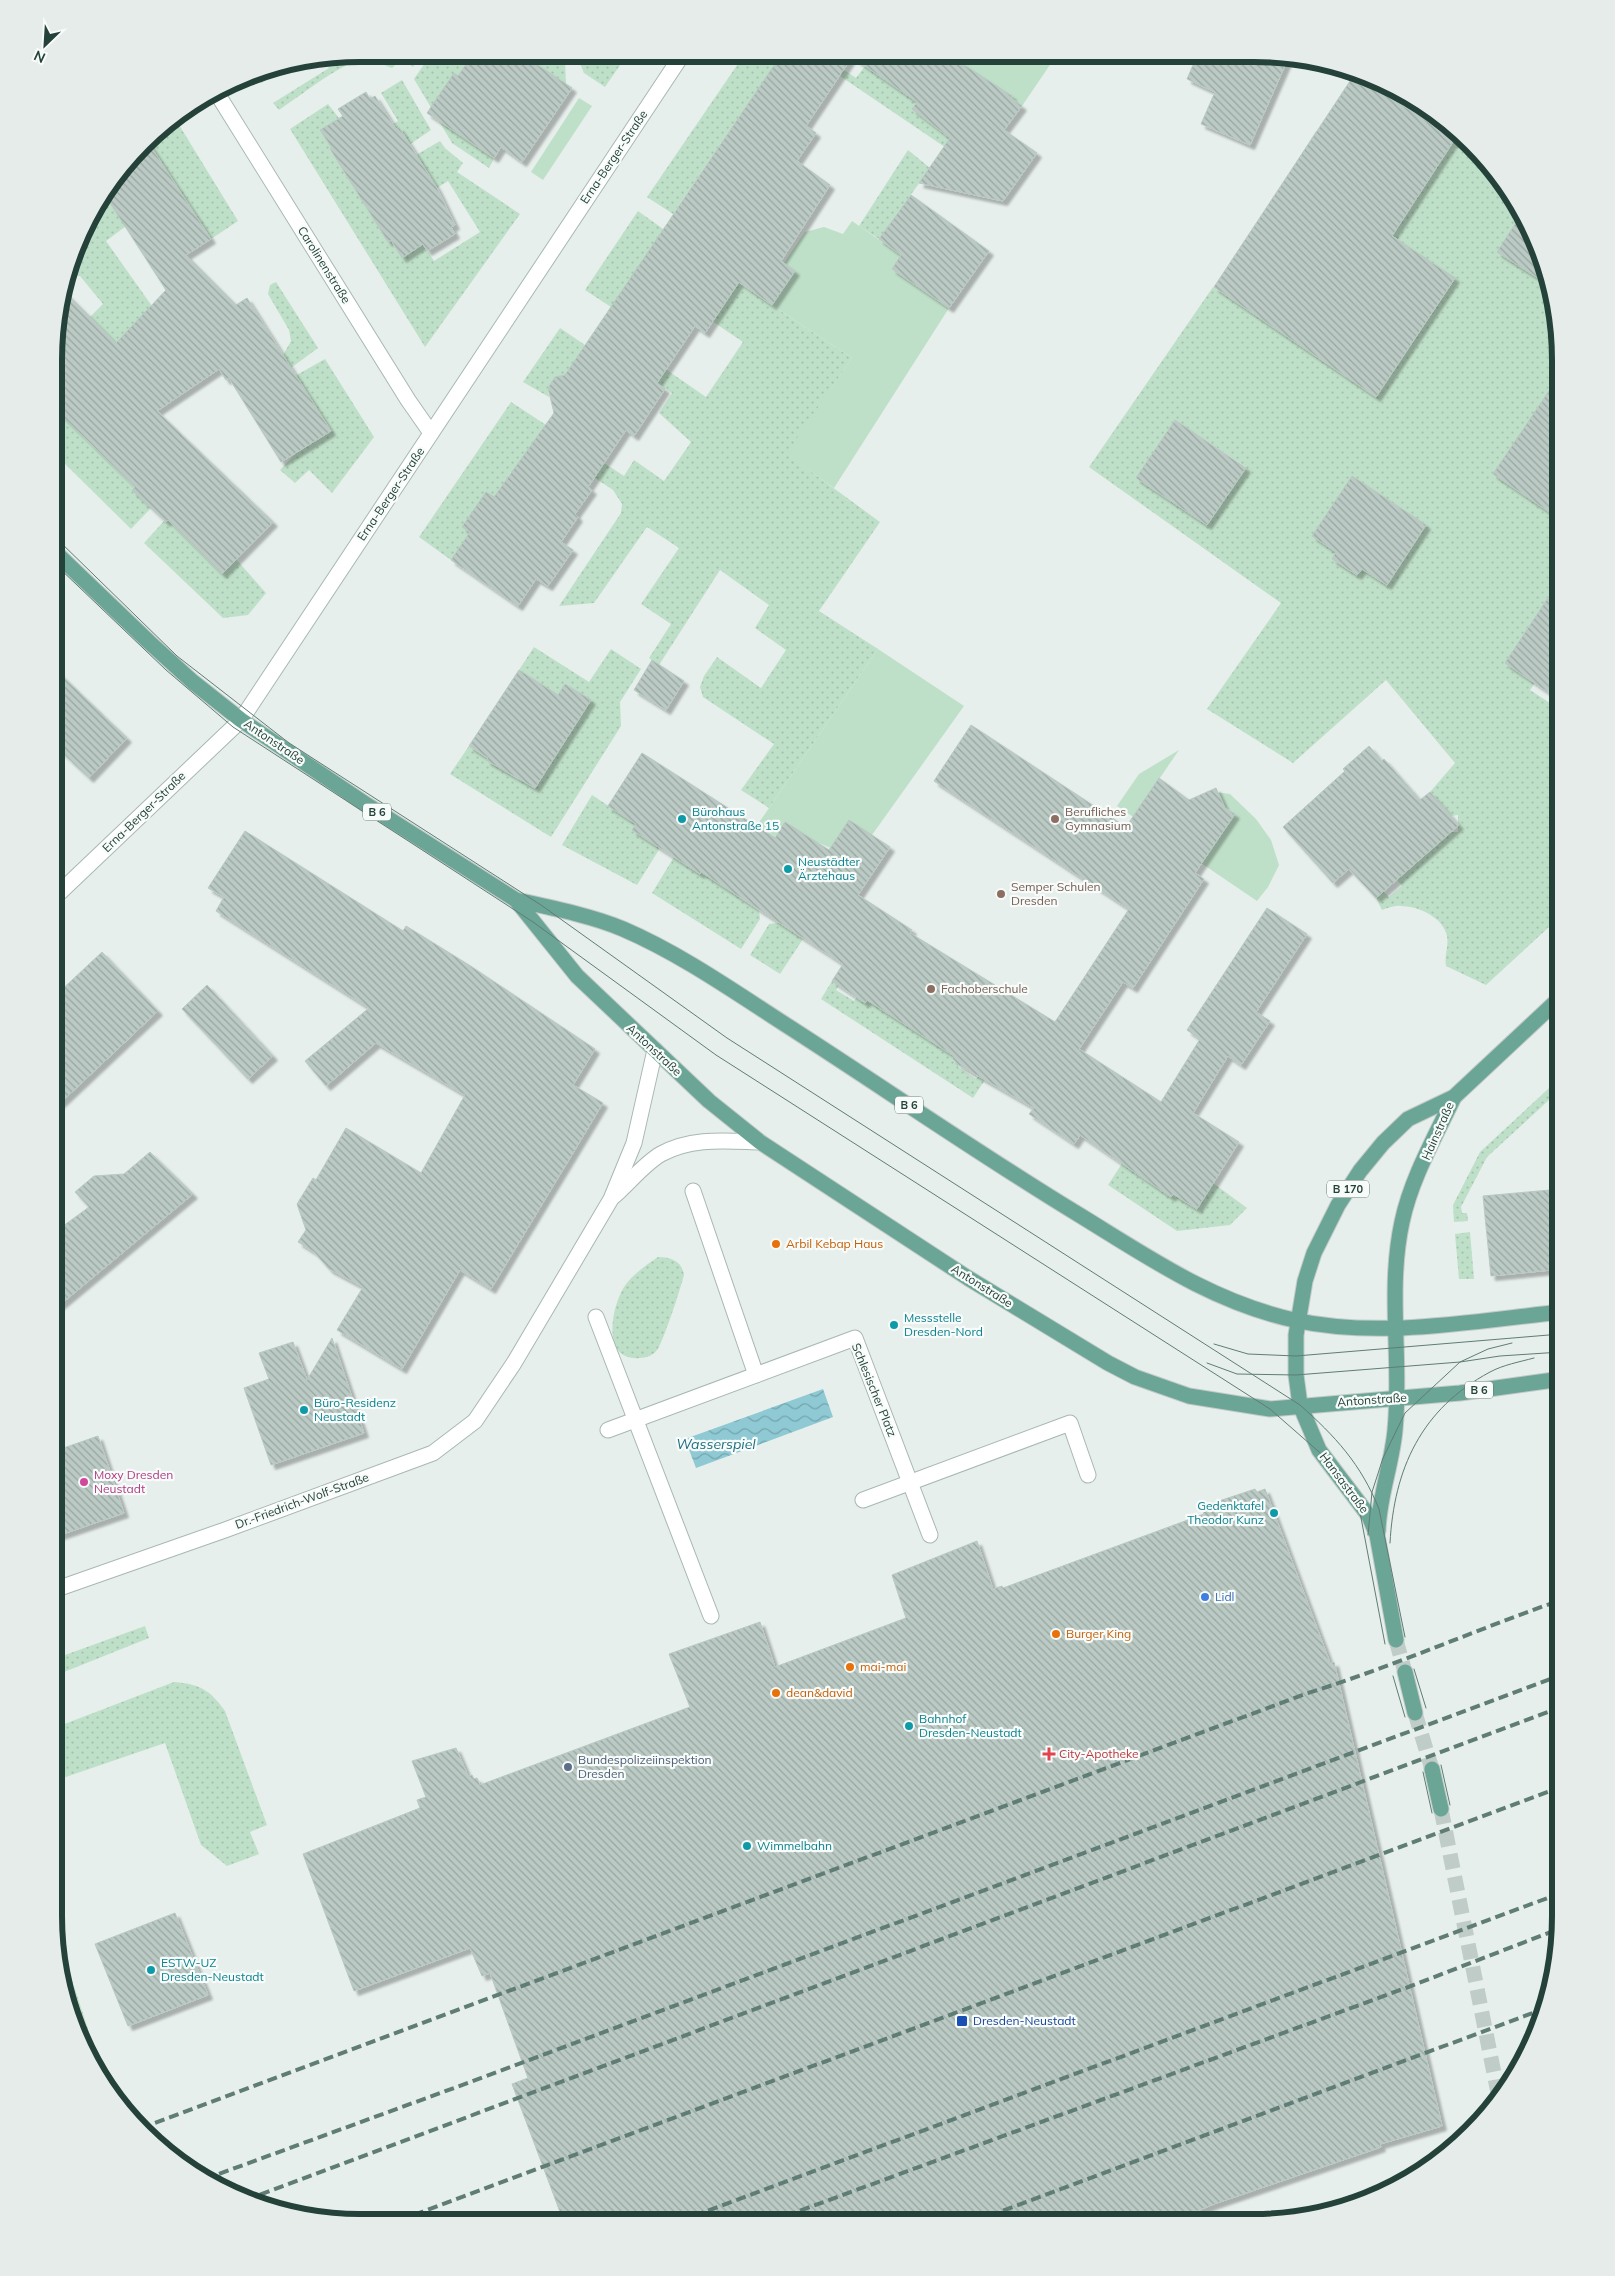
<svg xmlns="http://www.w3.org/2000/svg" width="1615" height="2276" font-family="Mulish,sans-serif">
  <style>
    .grass { fill: url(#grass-dots); fill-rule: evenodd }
    .green { fill: #bfe0c8 }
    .water { fill: url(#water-waves) }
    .building { fill: url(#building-back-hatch); stroke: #b8c9c2; filter: url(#shadow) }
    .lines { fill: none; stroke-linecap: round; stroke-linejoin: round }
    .primary-tunnel { stroke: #bfccc8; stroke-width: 15; stroke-dasharray: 15 8; stroke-linecap: butt }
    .pedestrian-casing { stroke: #a8b8b2; stroke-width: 17 }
    .minor-casing { stroke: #a8b8b2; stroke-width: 17 }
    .primary-casing { stroke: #c2cac8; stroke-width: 17 }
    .pedestrian { stroke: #fff; stroke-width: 15 }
    .minor { stroke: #fff; stroke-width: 15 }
    .primary { stroke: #6aa596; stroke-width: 15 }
    .tram { stroke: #5f7d75; stroke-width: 1 }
    .rail { stroke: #5f7d75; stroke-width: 4; stroke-dasharray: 10 5; stroke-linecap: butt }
    .culture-dot { fill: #0f9aa8; stroke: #f7fbf9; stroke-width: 2 }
    .education-dot { fill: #8d6e63; stroke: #f7fbf9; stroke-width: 2 }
    .food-dot { fill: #e8710a; stroke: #f7fbf9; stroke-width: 2 }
    .hotel-dot { fill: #d1479c; stroke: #f7fbf9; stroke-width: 2 }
    .shop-dot { fill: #3f7fe0; stroke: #f7fbf9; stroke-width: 2 }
    .health-dot { fill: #e0444e; stroke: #f7fbf9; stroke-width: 2 }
    .service-dot { fill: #5c6f8a; stroke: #f7fbf9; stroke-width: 2 }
    .transit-dot { fill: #1a4fb4; stroke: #f7fbf9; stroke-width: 2 }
    .labels { text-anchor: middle; stroke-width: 4.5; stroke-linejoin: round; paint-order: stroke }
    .shield { fill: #f7fbf9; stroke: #637a73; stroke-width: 1 }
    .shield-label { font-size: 11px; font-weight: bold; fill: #24423a }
    .street-label { font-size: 12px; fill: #24423a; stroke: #f7fbf9 }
    .culture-label { font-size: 12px; fill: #0d838f; stroke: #f7fbf9; text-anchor: start }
    .education-label { font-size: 12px; fill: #785e54; stroke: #f7fbf9; text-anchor: start }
    .food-label { font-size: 12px; fill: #c56008; stroke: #f7fbf9; text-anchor: start }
    .hotel-label { font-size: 12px; fill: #b23c85; stroke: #f7fbf9; text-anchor: start }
    .shop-label { font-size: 12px; fill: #366cbe; stroke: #f7fbf9; text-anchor: start }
    .health-label { font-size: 12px; fill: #be3a42; stroke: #f7fbf9; text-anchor: start }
    .service-label { font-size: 12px; fill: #4e5e75; stroke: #f7fbf9; text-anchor: start }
    .transit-label { font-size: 12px; fill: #164399; stroke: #f7fbf9; text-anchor: start }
    .water-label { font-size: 14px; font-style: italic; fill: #1c6f80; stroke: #f7fbf9 }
    .rim { fill: none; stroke: #24423a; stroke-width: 6 }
  </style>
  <defs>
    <pattern id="grass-dots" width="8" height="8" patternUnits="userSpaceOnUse" patternTransform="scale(1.25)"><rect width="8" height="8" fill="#bfe0c8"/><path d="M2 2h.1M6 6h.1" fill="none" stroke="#a4c1ad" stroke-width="1.8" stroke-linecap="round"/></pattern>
    <pattern id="water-waves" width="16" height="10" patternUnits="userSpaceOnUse" patternTransform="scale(1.25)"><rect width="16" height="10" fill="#8ec9d4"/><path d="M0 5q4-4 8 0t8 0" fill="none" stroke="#74a5ad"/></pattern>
    <pattern id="building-back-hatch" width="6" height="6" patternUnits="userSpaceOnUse" patternTransform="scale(1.25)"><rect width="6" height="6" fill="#bbcac4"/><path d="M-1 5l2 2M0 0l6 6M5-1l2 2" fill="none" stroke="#98a6a0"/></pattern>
    <filter id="shadow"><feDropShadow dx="4.5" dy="4.5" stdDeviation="1" flood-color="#0004"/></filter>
  </defs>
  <rect width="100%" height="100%" fill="#e6efeb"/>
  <g class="grass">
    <path d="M 361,54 L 421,54 L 413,67 L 402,59 L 392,68 C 382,64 370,58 358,61 C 337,66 299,97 279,110 L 273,103 L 329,68 L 325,60 Z"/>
    <polygon points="431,54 473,54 458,76 454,73 470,142 494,158 489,168 452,143 414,79"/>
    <polygon points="521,54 557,54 565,60 566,84"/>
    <polygon points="576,54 627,55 605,87 584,73"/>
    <polygon points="744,55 775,55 779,58 673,214 647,197"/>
    <polygon points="809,55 822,55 856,78 865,66 917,101 912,109 970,151 961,158"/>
    <polygon points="283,67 261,83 255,74 262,70"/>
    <path d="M 1355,73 C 1404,86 1466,134 1498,174 C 1507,185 1514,200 1522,213 L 1497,252 L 1552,287 L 1561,373 L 1493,474 L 1561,520 L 1561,608 L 1547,599 L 1505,663 L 1535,683 L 1530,690 L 1556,707 L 1561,700 L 1561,916 L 1486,985 L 1446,966 C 1444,955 1449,947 1447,936 C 1443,917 1418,906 1401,906 C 1395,905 1388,908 1382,910 L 1376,898 L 1383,891 L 1389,897 L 1402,886 L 1397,880 L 1451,832 L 1458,832 L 1458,815 L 1450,816 L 1430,792 L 1455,763 L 1386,680 L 1293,763 L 1207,709 L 1281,603 L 1089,467 L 1213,287 L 1258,317 L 1312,235 L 1292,169 L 1316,131 L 1344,150 L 1455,139 L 1354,75 ZM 1385,231 L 1455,279 L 1376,397 L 1305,349 ZM 1175,420 L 1246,467 L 1207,525 L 1136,478 ZM 1352,476 L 1426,525 L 1387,585 L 1362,569 L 1357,575 L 1332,559 L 1336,552 L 1312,536 Z"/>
    <polygon points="402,80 431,130 409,145 393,124 398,121 381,93"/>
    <polygon points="328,104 339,118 320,130 332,147 330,150 388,242 391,241 402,258 423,244 434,261 480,232 448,181 437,188 416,155 440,141 445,148 463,163 457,172 520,214 425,347 290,129"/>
    <polygon points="176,120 238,221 211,239 149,146 151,145 149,141 158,130"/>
    <polygon points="908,150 930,168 879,239 859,226"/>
    <polygon points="113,185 128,208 126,226 106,241 164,323 135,487 132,489 151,508 131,529 56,455 56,384 84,323 103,304 80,276 71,276 86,234 91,230 88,226 95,207"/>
    <polygon points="638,211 737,282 852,358 787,454 880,522 819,611 878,649 769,808 741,790 774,744 703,697 700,687 704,676 717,657 761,688 786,650 755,628 769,605 720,570 659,665 649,658 671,624 641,604 679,548 647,527 594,603 559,606 621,513 622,504 613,490 550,448 513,473 511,472 494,497 463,527 470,532 451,560 419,537 511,402 624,476 634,460 664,481 691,442 659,413 672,393 658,384 655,387 648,357 706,397 743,342 703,315 611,307 585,290"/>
    <polygon points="276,282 318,348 265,387 291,341 289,330 268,294 270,285"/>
    <polygon points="560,328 585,345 565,375 555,377 548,388 549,397 523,382"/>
    <polygon points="325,359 374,437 332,493 309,470 295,483 280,470 296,453 331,431 295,376"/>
    <polygon points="168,520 222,573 236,559 266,593 248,615 223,618 144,543 164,521"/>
    <polygon points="534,647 589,682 611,649 641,669 620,702 621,726 551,837 450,774 469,746 518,780 519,778 535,788 584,711 581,710 588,698 565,684 558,695 519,670"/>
    <polygon points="592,795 636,824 632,830 660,848 637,885 562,845"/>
    <polygon points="758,824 775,837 737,896 759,911 760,919 741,949 652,893 674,857 700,874 711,856 730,869"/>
    <polygon points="779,923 803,939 780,974 750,955 769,924"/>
    <polygon points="832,981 839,985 836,990 854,1001 857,997 867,1000 954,1056 953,1059 960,1063 958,1067 976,1079 979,1076 985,1080 973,1098 821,999"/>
    <polygon points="1561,1077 1561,1089 1487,1157 1461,1207 1462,1213 1467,1213 1468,1221 1454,1222 1453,1205 1480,1152"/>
    <polygon points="1123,1162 1144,1174 1142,1178 1171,1196 1173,1194 1213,1183 1247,1208 1230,1225 1177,1231 1108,1185"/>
    <polygon points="1470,1232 1474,1279 1459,1279 1455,1234"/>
    <path d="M 658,1257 C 671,1257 682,1261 684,1275 C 681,1287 663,1343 657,1350 C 654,1355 646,1358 640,1358 C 601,1362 611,1308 624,1287 C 632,1275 646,1265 658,1257 Z"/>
    <polygon points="145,1626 149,1638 54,1676 54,1659"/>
    <path d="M 174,1682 C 200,1684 210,1690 225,1711 L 267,1825 L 250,1832 L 259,1854 L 227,1866 L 201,1845 L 165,1743 L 54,1781 L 54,1728 Z"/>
    <polygon points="59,1969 69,1971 91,2038 82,2042"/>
  </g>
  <g class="green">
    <polygon points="949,55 1056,56 1022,106 1011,99 1012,96"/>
    <polygon points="579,98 592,106 543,180 531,172"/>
    <polygon points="852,221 901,255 892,269 949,308 834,488 786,454 852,358 772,305 795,271 784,263 805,232 824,227 843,234"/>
    <polygon points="878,649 964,706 872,835 833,849 814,841 785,823 775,837 758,824"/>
    <polygon points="1179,750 1138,810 1206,856 1235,814 1222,806 1220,796 1215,792 1230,794 1256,819 1271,840 1279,865 1268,887 1257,901 1117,806 1139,774"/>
  </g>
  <polygon class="water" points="823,1389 833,1417 696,1468 685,1439"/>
  <g class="building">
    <polygon points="473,54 521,54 572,88 522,162 501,147 494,158 427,113 454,73 458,76"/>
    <polygon points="781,55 949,55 1012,96 1011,98 1022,106 1004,130 1037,153 1003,201 919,183 950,138 912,109 917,102 852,57 806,126 816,133 797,161 830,185 781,261 795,271 772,305 739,282 705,333 695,326 657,383 665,389 634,436 626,430 588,487 592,490 575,514 578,517 561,542 573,550 548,586 536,579 518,606 451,560 470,532 462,527 486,492 494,497 554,413 548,388 555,377 565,375"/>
    <polygon points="1197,56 1289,56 1250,145 1201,124 1215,92 1187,79"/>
    <polygon points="1354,75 1455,139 1392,236 1455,278 1376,397 1214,287"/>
    <polygon points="366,92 370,99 375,96 396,129 399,127 437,188 455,225 451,227 455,234 427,251 423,244 402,258 391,240 388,242 330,149 332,148 320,130 343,116 338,109"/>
    <polygon points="148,142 211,239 186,255 236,305 247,298 331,431 281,462 229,378 226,380 219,369 157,411 273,522 222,574 168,520 166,522 132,490 135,487 56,410 56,320 66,293 116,343 166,290 105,195"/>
    <polygon points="911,195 989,251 949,308 892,269 901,255 879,239"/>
    <polygon points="1522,213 1530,225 1552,287 1497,252"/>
    <polygon points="1561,373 1561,520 1493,474"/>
    <polygon points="1175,420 1246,468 1207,525 1136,478"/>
    <polygon points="1352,476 1426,525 1387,585 1362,569 1357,575 1332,559 1336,552 1312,536"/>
    <polygon points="1561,578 1561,701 1505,663"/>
    <polygon points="652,660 684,681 666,710 634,690"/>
    <polygon points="56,670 127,738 89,778 56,747"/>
    <polygon points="519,670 558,695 565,684 591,700 535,788 486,760 488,758 469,746"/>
    <polygon points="971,725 1126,827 1159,778 1189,800 1216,788 1225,808 1235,814 1195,873 1204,879 1133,988 1123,982 1079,1049 1161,1102 1200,1039 1187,1030 1267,908 1307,934 1256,1012 1270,1021 1241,1065 1228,1056 1193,1113 1239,1142 1197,1209 1173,1194 1171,1197 1080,1135 1074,1144 1029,1114 1034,1108 959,1065 952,1058 954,1056 867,1000 865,1003 832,981 843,964 701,872 700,874 632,830 636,824 608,806 642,753 775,838 785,822 829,850 849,820 890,847 858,895 912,930 910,933 1055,1022 1129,909 934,781"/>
    <polygon points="1369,746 1382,761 1384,759 1420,800 1430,792 1459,825 1376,898 1349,869 1333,883 1283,827 1345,771 1343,769"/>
    <polygon points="245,831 403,931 406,926 469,965 595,1049 573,1085 603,1103 491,1289 460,1270 402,1369 337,1330 363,1287 329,1269 314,1252 298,1242 306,1230 297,1204 313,1178 316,1180 346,1128 421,1173 465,1095 376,1043 326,1086 305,1061 369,1008 216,911 224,897 208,888"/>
    <polygon points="102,952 158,1011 55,1108 55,996"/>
    <polygon points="207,985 273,1056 248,1079 182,1009"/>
    <polygon points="150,1152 193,1194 55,1309 55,1232 89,1207 75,1192 94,1176 124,1174"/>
    <polygon points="1561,1189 1561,1269 1491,1276 1483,1196"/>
    <polygon points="332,1338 364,1433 271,1465 244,1388 269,1379 259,1353 293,1342 307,1380"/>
    <polygon points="98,1436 124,1513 54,1537 55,1451"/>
    <polygon points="1255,1489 1257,1492 1265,1489 1330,1663 1334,1662 1442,2126 1380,2144 1381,2147 1214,2204 1171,2222 563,2220 512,2084 528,2078 490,1973 482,1976 470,1948 354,1991 303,1854 420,1808 417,1800 426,1797 412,1761 456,1748 468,1776 472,1775 474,1779 477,1778 480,1785 690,1707 669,1654 760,1622 775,1667 906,1618 892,1575 977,1541 993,1589 1002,1586 1003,1588 1204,1514 1203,1511 1212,1509 1210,1504"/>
    <polygon points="175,1913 208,1995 128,2026 95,1944"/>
  </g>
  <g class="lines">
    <g class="primary-tunnel">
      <polyline points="1396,1640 1405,1672"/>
      <polyline points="1415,1713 1432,1769"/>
      <polyline points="1441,1809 1499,2098"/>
    </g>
    <g class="pedestrian-casing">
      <g id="pedestrian">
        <polyline points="693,1191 756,1375"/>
        <polyline points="596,1317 711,1616"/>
        <polyline points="608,1430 855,1338 930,1535"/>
        <polyline points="863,1500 1070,1423 1088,1475"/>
      </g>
    </g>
    <g class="minor-casing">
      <g id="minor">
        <polyline points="218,95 408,400 431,433"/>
        <polyline points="55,897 241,720 682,55"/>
        <path d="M 614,1196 C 628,1184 645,1163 661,1154 C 692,1137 726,1141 760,1142"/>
        <polyline points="54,1590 225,1530 433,1453 475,1421 514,1363 611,1199 634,1143 655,1050"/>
      </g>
    </g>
    <g class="primary-casing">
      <g id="primary">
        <polyline points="56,553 149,642 193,682 241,720 364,803 516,900 577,976 709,1101 760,1142 968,1278 1108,1363 1135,1377 1189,1396 1270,1409 1460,1393 1561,1379"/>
        <path d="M 516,900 C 548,907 593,916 623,929 C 679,953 732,990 783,1023 C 883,1087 980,1155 1081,1216 C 1151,1259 1213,1302 1294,1320 C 1381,1339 1474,1321 1561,1312"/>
        <path d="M 1378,1531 C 1379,1496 1392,1464 1395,1430 C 1402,1361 1387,1291 1402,1222 C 1411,1179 1435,1137 1454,1097"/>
        <polyline points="1396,1640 1377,1535 1369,1516 1319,1450 1300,1405 1296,1375 1296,1335 1305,1281 1314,1253 1338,1205 1360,1171 1383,1143 1408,1119 1454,1097 1561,997"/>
        <polyline points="1405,1672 1415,1713"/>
        <polyline points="1432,1769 1441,1809"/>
      </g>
    </g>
    <use href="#pedestrian" class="pedestrian"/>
    <use href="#minor" class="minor"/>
    <use href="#primary" class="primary"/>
    <g class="tram">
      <path d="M 56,538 L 177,656 L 289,743 L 541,905 L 727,1038 L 1300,1405 C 1335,1436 1361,1464 1379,1509 L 1405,1637"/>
      <polyline points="56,565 166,670 233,727 533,922 716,1055 1270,1409 1334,1465 1358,1502 1385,1644"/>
      <polyline points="1214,1344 1248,1354 1296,1356 1561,1334"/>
      <polyline points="1207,1363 1237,1374 1296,1375 1460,1362 1500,1356 1561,1352"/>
      <polyline points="1368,1535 1372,1492 1383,1458 1405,1413 1460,1362 1488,1349 1512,1343"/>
      <path d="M 1390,1543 C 1394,1469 1421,1409 1490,1372 C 1503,1365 1519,1362 1534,1358"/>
      <polyline points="1414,1669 1426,1708"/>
      <polyline points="1393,1676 1405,1717"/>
      <polyline points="1441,1765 1450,1805"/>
      <polyline points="1423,1772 1432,1813"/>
      <polyline points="1503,2091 1503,2093"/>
    </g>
    <g class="rail">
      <path d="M 141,2128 L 1305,1694 C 1392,1667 1475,1630 1561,1600"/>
      <polyline points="205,2179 454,2088 1561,1675"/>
      <polyline points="246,2200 1561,1707"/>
      <polyline points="400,2220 1561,1787"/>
      <polyline points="680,2221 1561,1893"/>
      <polyline points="772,2221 1411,1986 1561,1928"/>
      <polyline points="975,2221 1546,2008"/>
    </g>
  </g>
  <g class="culture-dot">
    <circle cx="682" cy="819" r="5"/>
    <circle cx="788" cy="869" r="5"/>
    <circle cx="894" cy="1325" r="5"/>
    <circle cx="304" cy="1410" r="5"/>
    <circle cx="1274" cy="1513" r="5"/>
    <circle cx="909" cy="1726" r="5"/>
    <circle cx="747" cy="1846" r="5"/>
    <circle cx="151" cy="1970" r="5"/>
  </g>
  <g class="education-dot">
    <circle cx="1055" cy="819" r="5"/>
    <circle cx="1001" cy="894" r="5"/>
    <circle cx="931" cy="989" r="5"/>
  </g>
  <g class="food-dot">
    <circle cx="776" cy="1244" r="5"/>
    <circle cx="1056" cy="1634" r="5"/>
    <circle cx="850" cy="1667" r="5"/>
    <circle cx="776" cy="1693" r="5"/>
  </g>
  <circle class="hotel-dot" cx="84" cy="1482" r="5"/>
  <circle class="shop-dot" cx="1205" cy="1597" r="5"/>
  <path class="health-dot" d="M1046.5 1746.5h5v5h5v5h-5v5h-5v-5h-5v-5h5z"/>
  <circle class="service-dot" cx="568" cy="1767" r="5"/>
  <rect class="transit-dot" x="956" y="2015" width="12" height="12" rx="2.5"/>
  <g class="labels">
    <g class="shield">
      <rect x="363" y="803.5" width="28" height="17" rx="4"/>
      <rect x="895" y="1096.5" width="28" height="17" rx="4"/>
      <rect x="1327" y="1180.5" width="42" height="17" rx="4"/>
      <rect x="1465" y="1381.5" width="28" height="17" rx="4"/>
    </g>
    <g class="shield-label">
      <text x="377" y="816">B 6</text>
      <text x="909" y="1109">B 6</text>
      <text x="1348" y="1193">B 170</text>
      <text x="1479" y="1394">B 6</text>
    </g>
    <g class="street-label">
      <text transform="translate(614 157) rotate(-56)" y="4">Erna-Berger-Straße</text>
      <text transform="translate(324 265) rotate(58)" y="4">Carolinenstraße</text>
      <text transform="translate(391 494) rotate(-56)" y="4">Erna-Berger-Straße</text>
      <text transform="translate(274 742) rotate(34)" y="4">Antonstraße</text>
      <text transform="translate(144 812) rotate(-44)" y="4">Erna-Berger-Straße</text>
      <text transform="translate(654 1050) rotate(43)" y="4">Antonstraße</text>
      <text transform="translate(1438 1131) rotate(-66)" y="4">Hainstraße</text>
      <text transform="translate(982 1286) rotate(32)" y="4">Antonstraße</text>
      <text transform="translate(874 1390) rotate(68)" y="4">Schlesischer Platz</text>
      <text transform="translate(1372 1400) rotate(-4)" y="4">Antonstraße</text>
      <text transform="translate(1344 1483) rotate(53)" y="4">Hansastraße</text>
      <text transform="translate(302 1501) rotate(-20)" y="4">Dr.-Friedrich-Wolf-Straße</text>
    </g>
    <g class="culture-label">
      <text x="692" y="816">Bürohaus<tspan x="692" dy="14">Antonstraße 15</tspan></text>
      <text x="798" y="866">Neustädter<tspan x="798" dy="14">Ärztehaus</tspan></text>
      <text x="904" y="1322">Messstelle<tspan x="904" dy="14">Dresden-Nord</tspan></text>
      <text x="314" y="1407">Büro-Residenz<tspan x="314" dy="14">Neustadt</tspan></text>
      <text x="1264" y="1510" text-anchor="end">Gedenktafel<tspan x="1264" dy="14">Theodor Kunz</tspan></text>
      <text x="919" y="1723">Bahnhof<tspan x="919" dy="14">Dresden-Neustadt</tspan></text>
      <text x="757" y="1850">Wimmelbahn</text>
      <text x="161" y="1967">ESTW-UZ<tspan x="161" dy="14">Dresden-Neustadt</tspan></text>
    </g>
    <g class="education-label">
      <text x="1065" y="816">Berufliches<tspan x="1065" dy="14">Gymnasium</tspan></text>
      <text x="1011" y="891">Semper Schulen<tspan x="1011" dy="14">Dresden</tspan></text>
      <text x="941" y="993">Fachoberschule</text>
    </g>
    <g class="food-label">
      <text x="786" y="1248">Arbil Kebap Haus</text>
      <text x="1066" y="1638">Burger King</text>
      <text x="860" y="1671">mai-mai</text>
      <text x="786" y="1697">dean&amp;david</text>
    </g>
    <g class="hotel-label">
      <text x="94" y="1479">Moxy Dresden<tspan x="94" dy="14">Neustadt</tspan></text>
    </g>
    <g class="shop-label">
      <text x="1215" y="1601">Lidl</text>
    </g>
    <g class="health-label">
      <text x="1059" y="1758">City-Apotheke</text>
    </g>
    <g class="service-label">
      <text x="578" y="1764">Bundespolizeiinspektion<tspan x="578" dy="14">Dresden</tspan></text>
    </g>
    <g class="transit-label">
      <text x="973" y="2025">Dresden-Neustadt</text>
    </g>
    <g class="water-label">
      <text x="716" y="1449">Wasserspiel</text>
    </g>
  </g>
  <path d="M0 0H1615V2276H0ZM360 62H1254A298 298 0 0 1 1552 360V1916A298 298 0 0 1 1254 2214H360A298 298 0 0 1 62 1916V360A298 298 0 0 1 360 62Z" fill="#e6ecea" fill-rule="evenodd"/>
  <path class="rim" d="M360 62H1254A298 298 0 0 1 1552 360V1916A298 298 0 0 1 1254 2214H360A298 298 0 0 1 62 1916V360A298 298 0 0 1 360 62Z"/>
  <g transform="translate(45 45) rotate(205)" stroke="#f7fbf9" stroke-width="4" paint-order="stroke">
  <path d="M0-4L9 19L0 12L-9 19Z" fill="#24423a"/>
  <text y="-8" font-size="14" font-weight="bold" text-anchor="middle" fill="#24423a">N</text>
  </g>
</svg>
